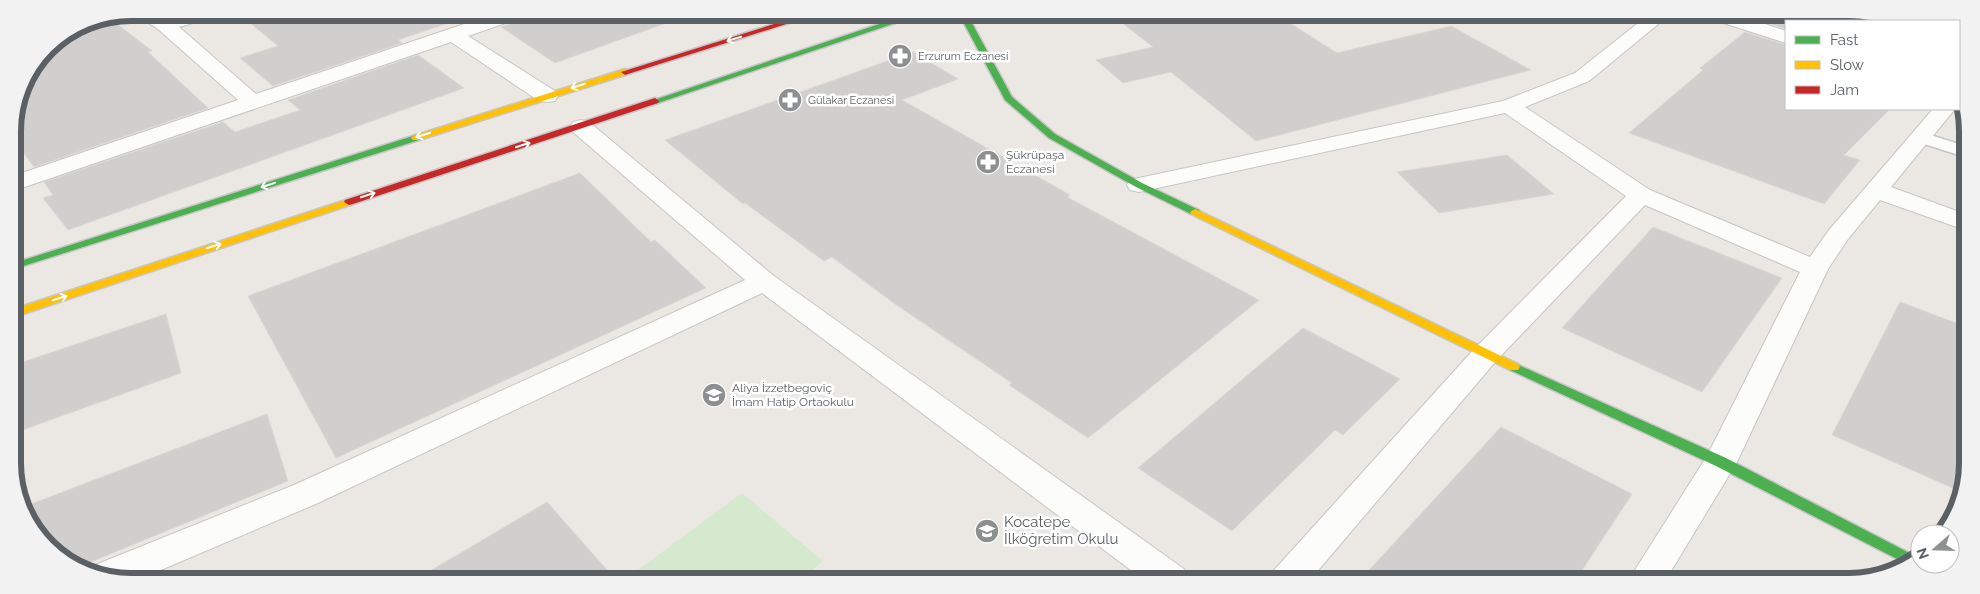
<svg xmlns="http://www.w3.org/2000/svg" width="1980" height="594" font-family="Raleway,sans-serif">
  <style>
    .green { fill: #d4e9cd }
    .building { fill: #d1cfcd; stroke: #dad7d4 }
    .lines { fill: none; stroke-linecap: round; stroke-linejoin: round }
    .lane-casing { stroke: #c6c6c5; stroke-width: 3 }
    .street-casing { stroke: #c6c6c5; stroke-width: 2 }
    .fast-casing { stroke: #c6c6c6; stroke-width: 3 }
    .slow-casing { stroke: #c6c6c6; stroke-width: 3 }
    .jam-casing { stroke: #c6c6c6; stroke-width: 3 }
    .lane { fill: #fcfcfb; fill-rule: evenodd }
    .street { fill: #fcfcfb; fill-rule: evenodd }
    .fast { fill: #4caf50; fill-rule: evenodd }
    .slow { fill: #ffc107; fill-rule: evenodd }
    .jam { fill: #c62828; fill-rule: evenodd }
    .oneway { stroke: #f6fbf6 }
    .labels { text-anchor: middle; stroke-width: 5; stroke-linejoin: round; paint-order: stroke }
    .far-poi-label { font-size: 11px; fill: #5a6064; stroke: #fff; text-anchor: start }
    .poi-label { font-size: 12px; fill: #5a6064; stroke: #fff; text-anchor: start }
    .near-poi-label { font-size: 15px; fill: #5a6064; stroke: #fff; text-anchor: start }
    .rim { fill: none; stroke: #5a6064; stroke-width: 6 }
  </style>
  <rect width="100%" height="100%" fill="#ebe8e4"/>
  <polygon class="green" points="742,493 823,561 802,579 627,578"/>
  <g class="building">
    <polygon points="238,13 462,13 463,18 398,40 402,43 273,86 240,58 278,46"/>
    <polygon points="527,13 680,14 680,18 555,63 501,27 524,19"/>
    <polygon points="1154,15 1277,15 1337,53 1451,26 1531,70 1256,141 1171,72 1123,83 1096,60 1153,47 1121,22"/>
    <polygon points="1765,16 1786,16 1786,29 1760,20"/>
    <polygon points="108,17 152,51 148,52 208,108 34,167 13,139 13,124 22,86 48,47 86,21"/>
    <polygon points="1745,32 1786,45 1786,109 1890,109 1844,155 1860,160 1824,204 1629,133 1703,70 1700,68"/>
    <polygon points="913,52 958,79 902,100 1070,195 1067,197 1259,300 1088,438 1009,385 1012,383 895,304 832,257 824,261 745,203 743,204 665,140"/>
    <polygon points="418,55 464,88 68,230 43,198 53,195 44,182 223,122 235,132 300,110 288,100"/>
    <polygon points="1507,155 1554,194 1439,213 1397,172"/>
    <polygon points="580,173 651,242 655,240 706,288 336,458 248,296"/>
    <polygon points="1653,227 1782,278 1702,392 1562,328"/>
    <polygon points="1900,302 1964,326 1964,466 1955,489 1832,435"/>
    <polygon points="166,314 181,373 14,433 14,365"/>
    <polygon points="1303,328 1400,379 1343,435 1335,430 1232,531 1138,468"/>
    <polygon points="267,414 288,481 81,566 47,546 26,506"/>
    <polygon points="1501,427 1632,494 1575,581 1360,580"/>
    <polygon points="547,502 615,579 418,578"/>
  </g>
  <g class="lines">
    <g class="lane-casing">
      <polygon id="lane" points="1921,132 1965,146 1965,157 1915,141 1912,137 1915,133"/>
    </g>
    <g class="street-casing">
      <g id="street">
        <polygon points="137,13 158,13 168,18 188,13 216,13 214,17 179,27 256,94 497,13 525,13 523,17 468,36 555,91 558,96 555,101 547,102 539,101 451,42 13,191 13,176 238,100 158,29 139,17"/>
        <polygon points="1647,16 1668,16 1589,81 1525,107 1650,190 1810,257 1829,230 1933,109 1955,109 1891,187 1965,214 1965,230 1880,200 1848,239 1828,269 1737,462 1665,581 1628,581 1707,456 1800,272 1645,205 1496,361 1310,580 1270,580 1275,569 1476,347 1626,196 1505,113 1139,192 1130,190 1127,185 1130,180 1139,178 1503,101 1575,73"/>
        <polygon points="1712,16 1741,16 1786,31 1786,43 1714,20"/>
        <polygon points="581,120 589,122 774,276 1184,569 1189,580 1144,580 762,293 318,503 142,578 101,578 89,570 90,567 294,485 745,280 573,132 570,127 573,122"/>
      </g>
    </g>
    <g class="fast-casing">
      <g id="fast">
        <polygon points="909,14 922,14 658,103 655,104 651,101"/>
        <polygon points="959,14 967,14 1012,97 1055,134 1142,183 1199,210 1200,212 1199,214 1191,214 1136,187 1049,138 1005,100"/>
        <polygon points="416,135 419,136 419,140 14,269 14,263"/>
        <polygon points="1514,363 1726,458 1919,558 1905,563 1716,466 1510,370 1508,367 1510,364"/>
      </g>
    </g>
    <g class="slow-casing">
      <g id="slow">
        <polygon points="625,69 628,70 628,74 419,140 413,140 411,138 413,136"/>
        <polygon points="349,199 354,202 353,204 14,317 14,309"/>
        <polygon points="1195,209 1518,364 1520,367 1518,370 1510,370 1191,214 1190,212"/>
      </g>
    </g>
    <g class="jam-casing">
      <g id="jam">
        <polygon points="806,14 818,14 628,74 625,75 621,72"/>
        <polygon points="655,98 659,101 658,103 353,204 349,205 344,202 345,200"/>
      </g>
    </g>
    <use href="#lane" class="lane"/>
    <use href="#street" class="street"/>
    <use href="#fast" class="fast"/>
    <use href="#slow" class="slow"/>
    <use href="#jam" class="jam"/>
  </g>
  <defs><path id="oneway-shaft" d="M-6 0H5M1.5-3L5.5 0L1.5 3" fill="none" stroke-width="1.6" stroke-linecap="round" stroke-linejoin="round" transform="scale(1.25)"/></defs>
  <g class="oneway">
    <use href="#oneway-shaft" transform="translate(734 39) rotate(163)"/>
    <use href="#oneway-shaft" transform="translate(578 86) rotate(163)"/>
    <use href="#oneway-shaft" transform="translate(423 135) rotate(162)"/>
    <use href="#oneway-shaft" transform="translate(523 145) rotate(-18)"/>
    <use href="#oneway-shaft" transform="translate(268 185) rotate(162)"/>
    <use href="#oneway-shaft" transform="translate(368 195) rotate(-18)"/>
    <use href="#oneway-shaft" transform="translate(214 246) rotate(-18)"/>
    <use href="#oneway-shaft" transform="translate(60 298) rotate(-18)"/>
  </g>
  <defs>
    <g id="pharmacy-disc" transform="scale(1.25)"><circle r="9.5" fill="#8d9091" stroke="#fff"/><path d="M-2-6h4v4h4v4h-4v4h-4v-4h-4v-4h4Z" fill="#fff"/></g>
    <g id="school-disc" transform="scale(1.25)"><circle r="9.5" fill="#8d9091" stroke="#fff"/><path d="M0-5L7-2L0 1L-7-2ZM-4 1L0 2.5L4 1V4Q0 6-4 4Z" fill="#fff"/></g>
  </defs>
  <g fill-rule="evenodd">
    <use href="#pharmacy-disc" x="900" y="56"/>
    <use href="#pharmacy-disc" x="790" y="100"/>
    <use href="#pharmacy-disc" x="988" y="162"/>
    <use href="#school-disc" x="714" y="395"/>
    <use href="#school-disc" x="987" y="531"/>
  </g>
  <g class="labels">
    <g class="far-poi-label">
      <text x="918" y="60">Erzurum Eczanesi</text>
      <text x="808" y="104">Gülakar Eczanesi</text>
    </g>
    <g class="poi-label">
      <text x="1006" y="159">Şükrüpaşa<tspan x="1006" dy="14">Eczanesi</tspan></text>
      <text x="732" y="392">Aliya İzzetbegoviç<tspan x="732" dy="14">İmam Hatip Ortaokulu</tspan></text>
    </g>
    <g class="near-poi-label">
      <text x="1004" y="527">Kocatepe<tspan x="1004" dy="17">İlköğretim Okulu</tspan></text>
    </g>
  </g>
  <path d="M0 0H1980V594H0ZM131 21H1849A110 110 0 0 1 1959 131V463A110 110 0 0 1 1849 573H131A110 110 0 0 1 21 463V131A110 110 0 0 1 131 21Z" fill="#f2f2f3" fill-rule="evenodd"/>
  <path class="rim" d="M131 21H1849A110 110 0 0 1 1959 131V463A110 110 0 0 1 1849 573H131A110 110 0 0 1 21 463V131A110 110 0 0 1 131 21Z"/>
  <rect x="1785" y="20" width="175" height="90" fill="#ffffff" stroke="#bdbfc1"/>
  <rect x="1795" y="36" width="25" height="8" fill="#4caf50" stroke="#bdbfc1"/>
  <text x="1830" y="45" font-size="15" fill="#5a6064">Fast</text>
  <rect x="1795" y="61" width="25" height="8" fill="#ffc107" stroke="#bdbfc1"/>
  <text x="1830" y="70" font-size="15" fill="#5a6064">Slow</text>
  <rect x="1795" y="86" width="25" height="8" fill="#c62828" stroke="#bdbfc1"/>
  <text x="1830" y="95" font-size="15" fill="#5a6064">Jam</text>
  <g transform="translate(1935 549) rotate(250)"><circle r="24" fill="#ffffff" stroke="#bdbfc1"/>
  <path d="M0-4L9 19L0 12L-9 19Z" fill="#8d9091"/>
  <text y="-8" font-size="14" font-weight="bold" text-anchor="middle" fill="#5a6064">N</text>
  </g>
</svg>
